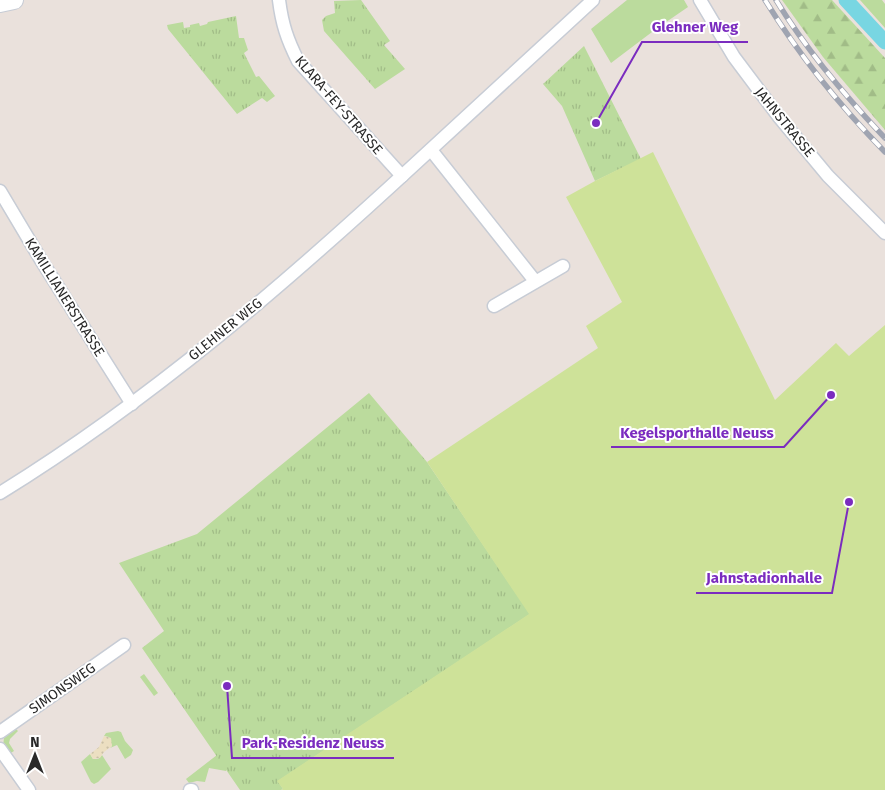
<svg xmlns="http://www.w3.org/2000/svg" width="885" height="790" font-family="'Fira Sans',sans-serif">
  <style>
    .grass { fill: #bbdb9d }
    .forest { fill: url(#forest-firs) }
    .sand { fill: url(#sand-dots) }
    .park { fill: url(#park-tufts) }
    .pitch { fill: #cee299 }
    .lines { fill: none; stroke-linecap: round; stroke-linejoin: round }
    .canal { stroke: #78d6e2; stroke-width: 15 }
    .minor-casing { stroke: #c7ccd5; stroke-width: 15 }
    .secondary-casing { stroke: #c7ccd5; stroke-width: 20 }
    .minor { stroke: #fff; stroke-width: 12 }
    .secondary { stroke: #fff; stroke-width: 18 }
    .rail-casing { stroke: #9fa4b1; stroke-width: 5.5 }
    .rail { stroke: #fff; stroke-width: 4; stroke-dasharray: 11; stroke-linecap: butt }
    .labels { text-anchor: middle; stroke-width: 4; stroke-linejoin: round; paint-order: stroke }
    .street-label { font-size: 14px; fill: #292929; stroke: #fff }
    .leader { fill: none; stroke: #7b2cbf; stroke-width: 2 }
    .callout-dot { fill: #7b2cbf; stroke: #fff; stroke-width: 2 }
    .callout-label { font-size: 15px; text-anchor: middle; font-weight: bold; fill: #7b2cbf; stroke: #fff; stroke-width: 4; stroke-linejoin: round; paint-order: stroke }
  </style>
  <defs>
    <pattern id="forest-firs" width="22" height="20" patternUnits="userSpaceOnUse" patternTransform="scale(1.25)"><rect width="22" height="20" fill="#bbdb9d"/><path d="M5 1l3.5 6h-7zM16 11l3.5 6h-7z" fill="#a1bc87"/></pattern>
    <pattern id="sand-dots" width="8" height="8" patternUnits="userSpaceOnUse" patternTransform="scale(1.25)"><rect width="8" height="8" fill="#ecdfc1"/><path d="M2 2h.1M6 6h.1" fill="none" stroke="#cabfa6" stroke-width="1.8" stroke-linecap="round"/></pattern>
    <pattern id="park-tufts" width="24" height="20" patternUnits="userSpaceOnUse" patternTransform="scale(1.25)"><rect width="24" height="20" fill="#bbdb9d"/><path d="M3 7l-1-3M5 7V3M7 7l1-3M15 17l-1-3M17 17v-4M19 17l1-3" fill="none" stroke="#a1bc87"/></pattern>
  </defs>
  <rect width="100%" height="100%" fill="#eae1dc"/>
  <g class="grass">
    <polygon points="627,0 684,0 688,7 656,29 611,63 591,29"/>
    <polygon points="860,0 882,0 885,4 885,28"/>
    <polygon points="144,674 158,693 154,696 140,677"/>
    <polygon points="15,728 18,731 10,739 9,743 14,751 9,754 3,746 4,738"/>
    <polygon points="118,731 121,732 125,741 133,750 131,755 125,759 117,745 110,748 112,746 109,737 104,736 106,733"/>
    <polygon points="90,754 93,759 98,759 102,755 111,769 98,782 94,784 91,782 81,762"/>
    <polygon points="217,755 226,767 226,771 209,768 205,782 197,781 189,783 186,779"/>
  </g>
  <polygon class="forest" points="782,0 832,0 885,58 885,130 823,57"/>
  <polygon class="sand" points="104,736 111,738 112,746 104,752 100,758 93,759 90,754 99,747"/>
  <g class="park">
    <polygon points="361,0 390,41 384,45 405,69 375,89 324,31 322,20 326,16 335,13 334,1"/>
    <polygon points="236,16 239,38 244,38 248,50 244,53 256,77 259,76 275,96 267,102 262,98 237,114 168,29 167,25 183,22 184,28 190,27 190,25 199,23 200,26 207,24 208,22"/>
    <polygon points="584,46 641,159 595,181 562,106 543,84"/>
    <polygon points="369,393 427,462 530,614 278,781 283,789 281,790 240,790 142,648 164,631 119,563 197,534"/>
  </g>
  <polygon class="pitch" points="653,152 775,400 836,343 849,356 885,325 885,790 281,790 283,789 277,781 529,614 427,462 598,348 586,326 622,302 566,197 595,181"/>
  <g class="lines">
    <polyline class="canal" points="846,0 885,42"/>
    <g class="minor-casing">
      <g id="minor">
        <path d="M 279,0 C 282,24 287,39 298,61 L 402,176"/>
        <polyline points="700,0 734,57 779,117 828,176 885,233"/>
        <polyline points="431,150 535,281"/>
        <polyline points="0,191 41,260 132,404"/>
        <polyline points="494,306 563,266"/>
        <path d="M 0,493 C 151,400 286,283 416,163 C 475,109 534,55 593,0"/>
        <polyline points="0,732 124,645"/>
        <polyline points="0,749 29,790"/>
        <polyline points="190,790 192,790"/>
      </g>
    </g>
    <g class="secondary-casing">
      <polyline id="secondary" points="0,3 14,0"/>
    </g>
    <use href="#minor" class="minor"/>
    <use href="#secondary" class="secondary"/>
    <g class="rail-casing">
      <g id="rail">
        <path d="M 765,0 C 799,55 840,106 885,152"/>
        <path d="M 776,0 C 806,49 845,96 885,138"/>
      </g>
    </g>
    <use href="#rail" class="rail"/>
  </g>
  <g class="labels">
    <g class="street-label">
      <text transform="translate(339 105) rotate(49)" y="5">KLARA-FEY-STRASSE</text>
      <text transform="translate(785 122) rotate(51)" y="5">JAHNSTRASSE</text>
      <text transform="translate(65 297) rotate(58)" y="5">KAMILLIANERSTRASSE</text>
      <text transform="translate(225 329) rotate(-39)" y="5">GLEHNER WEG</text>
      <text transform="translate(62 688) rotate(-35)" y="5">SIMONSWEG</text>
    </g>
  </g>
  <path class="leader" d="M596 123L642 42H748M831 395L784 447H611M849 502L832 593H696M227 686L232 758H394"/>
  <g class="callout-dot">
    <circle cx="596" cy="123" r="5"/>
    <circle cx="831" cy="395" r="5"/>
    <circle cx="849" cy="502" r="5"/>
    <circle cx="227" cy="686" r="5"/>
  </g>
  <g class="callout-label">
    <text x="695" y="32">Glehner Weg</text>
    <text x="697" y="438">Kegelsporthalle Neuss</text>
    <text x="764" y="583">Jahnstadionhalle</text>
    <text x="313" y="748">Park-Residenz Neuss</text>
  </g>
  <g transform="translate(35 755)" stroke="#ffffff" stroke-width="4" paint-order="stroke">
  <path d="M0-4L9 19L0 12L-9 19Z" fill="#292929"/>
  <text y="-8" font-size="14" font-weight="bold" text-anchor="middle" fill="#292929">N</text>
  </g>
</svg>
